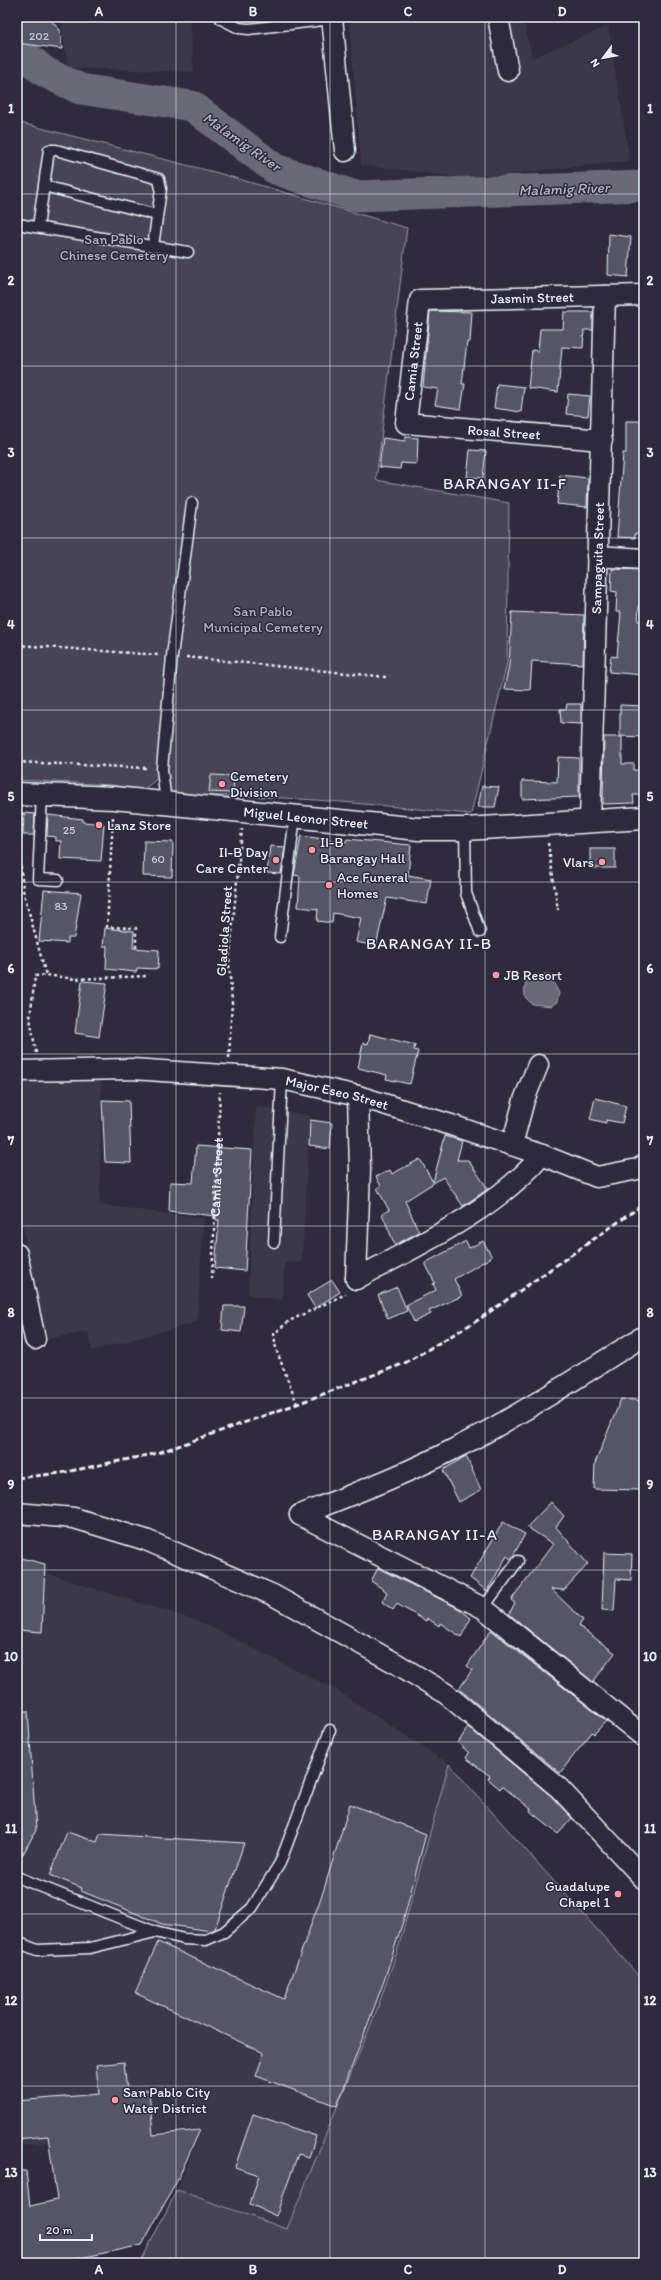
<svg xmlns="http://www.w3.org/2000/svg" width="661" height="2280" font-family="Itim,sans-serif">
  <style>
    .built { fill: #3b3749 }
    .green { fill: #464455; stroke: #979aa6 }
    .water { fill: #696978; stroke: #9c9fab }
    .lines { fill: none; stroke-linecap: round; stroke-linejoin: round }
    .river { stroke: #696978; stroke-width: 31 }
    .building { fill: #575565; stroke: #e8f1f8 }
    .lane-casing { stroke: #e8f1f8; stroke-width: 13 }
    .street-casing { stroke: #e8f1f8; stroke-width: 23 }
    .secondary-casing { stroke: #e8f1f8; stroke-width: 25 }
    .path { stroke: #e8f1f8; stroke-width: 2.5; stroke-dasharray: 3 3; stroke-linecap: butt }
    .lane { stroke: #2f2a3d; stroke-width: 10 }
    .street { stroke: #2f2a3d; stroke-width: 20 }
    .secondary { stroke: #2f2a3d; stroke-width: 22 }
    .rail { stroke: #e8f1f8; stroke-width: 3; stroke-dasharray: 6 3; stroke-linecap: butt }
    .grid { fill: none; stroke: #e8f1f8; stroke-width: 1; stroke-opacity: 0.55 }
    .poi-dot { fill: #ff9aa2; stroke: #2f2a3d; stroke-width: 1.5 }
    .labels { text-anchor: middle; stroke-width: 3; stroke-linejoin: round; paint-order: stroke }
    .number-label { font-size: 12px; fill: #c4cad3 }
    .park-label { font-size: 14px; fill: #afb4bf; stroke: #2f2a3d }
    .street-label { font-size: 14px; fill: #e8f1f8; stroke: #2f2a3d }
    .poi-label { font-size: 14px; fill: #e8f1f8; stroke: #2f2a3d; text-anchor: start }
    .water-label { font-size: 15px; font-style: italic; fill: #afb4be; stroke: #2f2a3d }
    .quarter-label { font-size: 16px; letter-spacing: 1px; fill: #e8f1f8; stroke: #2f2a3d }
    .neatline { fill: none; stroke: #e8f1f8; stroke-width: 1.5 }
    .grid-label { font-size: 13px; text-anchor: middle; font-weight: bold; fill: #e8f1f8 }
  </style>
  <rect width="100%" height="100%" fill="#2f2a3d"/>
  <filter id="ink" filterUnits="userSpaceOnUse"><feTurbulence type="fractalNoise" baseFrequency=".025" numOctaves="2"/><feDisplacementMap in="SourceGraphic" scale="8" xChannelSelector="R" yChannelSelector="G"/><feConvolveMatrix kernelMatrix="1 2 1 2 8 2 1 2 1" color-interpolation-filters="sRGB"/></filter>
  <g filter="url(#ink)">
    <g class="built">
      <polygon points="60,17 190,17 194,72 68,68"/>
      <polygon points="349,17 523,17 532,58 608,26 630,161 466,178 361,165"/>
      <polygon points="101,1078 100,1205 204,1218 197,1322 92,1351 88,1332 44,1339 17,1194 17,1083"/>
      <polygon points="256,1106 310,1116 302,1262 285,1263 282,1300 248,1295"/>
      <polygon points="17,1564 201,1622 335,1689 449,1764 397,1952 376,2012 287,2229 177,2190 202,2128 17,2146"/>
    </g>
    <g class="green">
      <path d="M 17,122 L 218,173 L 407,228 L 376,480 L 509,503 L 507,663 L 471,814 C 370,805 267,792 165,797 L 161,776 L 140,792 L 112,785 L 17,780 Z"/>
      <polygon points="449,1764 644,1982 644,2263 140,2263 177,2190 287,2229 376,2012 397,1952"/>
    </g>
    <path class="water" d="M 549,974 L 559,993 L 557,1002 L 551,1006 L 532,1004 L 525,997 C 523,976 530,976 549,974 Z"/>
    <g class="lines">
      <polyline class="river" points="17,53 23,54 45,72 80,89 192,106 275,169 355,196 644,186"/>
    </g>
    <g class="building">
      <polygon points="17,17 48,17 60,30 62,49 17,43"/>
      <polygon points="609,234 631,237 628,277 608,275"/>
      <polygon points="430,311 472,312 470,342 467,342 462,384 465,384 461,409 435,405 438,389 423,387"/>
      <polygon points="564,312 593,312 593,330 584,330 583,348 562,347 558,392 528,388 532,350 538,351 540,329 563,329"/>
      <polygon points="497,384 524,387 521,412 494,408"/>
      <polygon points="568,394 590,396 588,416 566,414"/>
      <polygon points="626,421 644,421 644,534 635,533 635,538 617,537 623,453 626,453"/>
      <polygon points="406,437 418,438 417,464 401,463 400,469 379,467 383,438 405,441"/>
      <polygon points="470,450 486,451 483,478 467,477"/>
      <polygon points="560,475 588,478 587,507 557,504"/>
      <polygon points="612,569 644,570 643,593 640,593 638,621 644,622 644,675 609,672 611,656 617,657 621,612 616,612 617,592 611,591"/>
      <polygon points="512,612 584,615 583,664 532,661 530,690 504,689 509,665"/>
      <polygon points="567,704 581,704 581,724 561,723 560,709 566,709"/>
      <polygon points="620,705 644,706 644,737 620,736"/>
      <polygon points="604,737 622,737 622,764 634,764 634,770 644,771 644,795 633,795 634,803 603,804"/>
      <polygon points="558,757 579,758 579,797 522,799 522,781 557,782"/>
      <polygon points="211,775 234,776 233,793 209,792"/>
      <polygon points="482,786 499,787 495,807 478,807"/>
      <polygon points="24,813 35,814 34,835 23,835"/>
      <polygon points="48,815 83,819 83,822 104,824 101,861 60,859 61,841 56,841 56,837 47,836"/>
      <polygon points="301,836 346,842 347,839 411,845 408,875 431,879 427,904 387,898 376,946 356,942 361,918 333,913 332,923 317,921 318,909 298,907 300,876 294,875"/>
      <polygon points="144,841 173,842 172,877 143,876"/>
      <polygon points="270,846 285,847 281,874 267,873"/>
      <rect x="590" y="849" width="25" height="19"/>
      <polygon points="44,890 81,893 74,938 68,938 68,943 39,941"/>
      <polygon points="105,928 134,931 133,948 159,950 158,969 137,968 136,972 106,969 107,946 103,946"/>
      <polygon points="82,981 107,983 99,1037 75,1033"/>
      <polygon points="370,1034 415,1045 414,1050 418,1051 410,1084 386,1079 387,1075 358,1068 363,1043 368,1044"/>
      <polygon points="595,1098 626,1106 622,1123 606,1120 606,1123 590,1119"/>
      <polygon points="102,1100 129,1101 131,1163 105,1162"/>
      <polygon points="310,1120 332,1123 330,1149 309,1146"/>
      <polygon points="445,1136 462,1141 457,1160 468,1160 488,1189 463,1206 443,1177 405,1201 419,1232 395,1245 382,1214 389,1210 377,1188 381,1186 376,1177 390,1170 392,1174 420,1159 433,1182"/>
      <polygon points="196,1146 252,1150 245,1271 215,1268 219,1220 216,1220 216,1216 169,1211 170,1182 193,1183"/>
      <polygon points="466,1241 469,1248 483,1241 492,1257 454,1279 462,1296 429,1311 431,1314 414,1322 406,1305 436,1290 433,1284 435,1283 425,1263"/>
      <polygon points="332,1280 340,1292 315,1308 307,1295"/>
      <polygon points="397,1287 407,1311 388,1319 378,1295"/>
      <polygon points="224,1306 244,1306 241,1332 222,1330"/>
      <polygon points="621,1399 644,1401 641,1490 594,1489 595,1463"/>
      <polygon points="466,1456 481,1490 459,1502 443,1470"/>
      <polygon points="551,1502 564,1516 556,1527 588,1564 564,1590 551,1589 583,1620 579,1626 615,1653 593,1682 509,1614 515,1603 511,1600 553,1544 527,1527"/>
      <polygon points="503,1522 525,1534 512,1558 511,1559 507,1556 487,1591 470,1578"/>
      <polygon points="604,1553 632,1554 631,1580 616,1579 614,1611 602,1610"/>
      <polygon points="17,1557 45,1564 42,1632 17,1630"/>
      <polygon points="378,1568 458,1608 471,1618 461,1637 440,1623 439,1626 427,1618 426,1621 397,1604 393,1610 382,1602 387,1592 371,1581"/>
      <polygon points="491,1630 606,1721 594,1734 592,1732 560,1773 459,1689 472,1670 467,1666"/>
      <polygon points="17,1711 28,1711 36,1830 17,1865"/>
      <polygon points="468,1727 551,1796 572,1818 558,1834 530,1811 531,1809 502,1786 500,1789 488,1779 490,1776 466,1758 469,1753 458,1743"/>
      <polygon points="350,1804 426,1834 404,1918 384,1981 337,2106 256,2076 264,2053 135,1993 158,1942 284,1999 324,1889"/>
      <polygon points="67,1832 97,1842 100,1834 244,1843 215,1929 211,1931 162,1924 81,1891 82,1888 50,1875"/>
      <polygon points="124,2062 127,2092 149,2090 153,2135 200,2130 177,2181 142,2245 57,2263 17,2263 17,2171 26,2171 30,2206 57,2200 48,2136 17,2139 17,2101 99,2094 96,2065"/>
      <polygon points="253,2114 316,2136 309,2157 298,2154 276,2216 250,2204 259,2175 235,2167"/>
    </g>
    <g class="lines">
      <g class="lane-casing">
        <g id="lane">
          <polyline points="221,19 239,28 249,29 332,19"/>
          <polyline points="44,186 157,215"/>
          <polyline points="17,224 188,252"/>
          <polyline points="38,227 49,150 56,150 159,179 161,189 153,246"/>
          <polyline points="42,795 38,879 58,880"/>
          <polyline points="166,803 162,769 172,656 192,503"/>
          <polyline points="465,829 466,893 480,932"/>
          <polyline points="280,937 295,816"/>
          <polyline points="274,1242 282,1079"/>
          <polyline points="483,1608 518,1561"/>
          <polyline points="17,1877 155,1932 184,1939 206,1940 224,1932 252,1908 280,1863 330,1730"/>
          <polyline points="17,1942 37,1950 90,1948 155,1932"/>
        </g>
      </g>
      <g class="street-casing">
        <g id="street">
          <polyline points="332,17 345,151"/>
          <polyline points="498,17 508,71"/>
          <path id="s2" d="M 602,440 L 406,423 L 420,300 L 644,295"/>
          <polyline points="597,556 644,559"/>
          <path id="s3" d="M 590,820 L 605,296"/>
          <path id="s4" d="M 17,1071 L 132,1069 L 282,1079 L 358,1096 L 448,1124 L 542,1155 L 597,1177 L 638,1169 L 644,1165"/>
          <polyline points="512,1145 524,1100 538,1065"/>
          <polyline points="17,1254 35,1339"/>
          <path d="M 356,1279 C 420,1244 494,1211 542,1155"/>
          <polyline points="356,1279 360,1170 358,1096"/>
          <polyline points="17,1513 74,1518 146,1540 273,1595 397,1664 445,1693 559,1788 644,1879"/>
          <polyline points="300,1515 483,1608 644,1737"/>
          <path d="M 300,1515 C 353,1494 406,1474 456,1448 C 521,1415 582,1374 644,1336"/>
        </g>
      </g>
      <g class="secondary-casing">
        <g id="secondary">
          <path id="s5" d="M 17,794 L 114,798 L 419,829 L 465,829 L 644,818"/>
        </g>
      </g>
      <g class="path">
        <polyline points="17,645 159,655"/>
        <polyline points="186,657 386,677"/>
        <polyline points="17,762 148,768"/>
        <polyline points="22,812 20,858 23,890 46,975"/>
        <polyline points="113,817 107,927 136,928 136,948"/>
        <polyline points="548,843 558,910"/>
        <polyline points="36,1053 30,1018 35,976 46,975 75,979 146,976"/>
        <polyline points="229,1058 232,1002 229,964 242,829"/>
        <path id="s1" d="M 212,1279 L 220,1092"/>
        <polyline points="297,1404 276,1349 274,1334 289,1321 346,1294"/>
      </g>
      <use href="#lane" class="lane"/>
      <use href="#street" class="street"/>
      <use href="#secondary" class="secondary"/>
      <polyline class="rail" points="17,1478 61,1473 158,1453 297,1404 405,1363 478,1320 644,1204"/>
    </g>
  </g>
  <path class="grid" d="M 176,17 L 176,2263M 330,17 L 330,2263M 485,17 L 485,2263M 17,194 L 644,194M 17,366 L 644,366M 17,538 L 644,538M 17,710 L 644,710M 17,882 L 644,882M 17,1054 L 644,1054M 17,1226 L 644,1226M 17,1398 L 644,1398M 17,1570 L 644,1570M 17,1742 L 644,1742M 17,1914 L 644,1914M 17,2086 L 644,2086"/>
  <g class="poi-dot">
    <circle cx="222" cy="784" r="4"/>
    <circle cx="99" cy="825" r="4"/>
    <circle cx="312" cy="850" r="4"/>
    <circle cx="276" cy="860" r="4"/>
    <circle cx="602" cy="862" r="4"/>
    <circle cx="329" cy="885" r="4"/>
    <circle cx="496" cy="975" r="4"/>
    <circle cx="618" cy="1894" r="4"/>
    <circle cx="115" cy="2100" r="4"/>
  </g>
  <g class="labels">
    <g class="number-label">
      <text x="39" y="40">202</text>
      <text x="69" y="834">25</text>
      <text x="158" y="863">60</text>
      <text x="61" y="910">83</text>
    </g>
    <g class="park-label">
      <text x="114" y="244">San Pablo<tspan x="114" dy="16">Chinese Cemetery</tspan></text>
      <text x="263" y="616">San Pablo<tspan x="263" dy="16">Municipal Cemetery</tspan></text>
    </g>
    <g class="street-label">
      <text dy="5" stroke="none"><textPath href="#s2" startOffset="433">Jasmin Street</textPath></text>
      <text dy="5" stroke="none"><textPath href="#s2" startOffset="259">Camia Street</textPath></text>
      <text transform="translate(504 432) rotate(4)" y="5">Rosal Street</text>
      <text dy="5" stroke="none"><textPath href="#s3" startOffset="262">Sampaguita Street</textPath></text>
      <text dy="5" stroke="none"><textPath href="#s5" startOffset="290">Miguel Leonor Street</textPath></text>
      <text transform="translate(224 931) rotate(-86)" y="5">Gladiola Street</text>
      <text dy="5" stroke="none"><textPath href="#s4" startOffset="322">Major Eseo Street</textPath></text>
      <text dy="5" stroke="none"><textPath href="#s1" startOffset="102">Camia Street</textPath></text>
    </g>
    <g class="poi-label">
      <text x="230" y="781">Cemetery<tspan x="230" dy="16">Division</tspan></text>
      <text x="107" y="830">Lanz Store</text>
      <text x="320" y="847">II-B<tspan x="320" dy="16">Barangay Hall</tspan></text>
      <text x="268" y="857" text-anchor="end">II-B Day<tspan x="268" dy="16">Care Center</tspan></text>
      <text x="594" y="867" text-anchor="end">Vlars</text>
      <text x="337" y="882">Ace Funeral<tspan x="337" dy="16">Homes</tspan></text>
      <text x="504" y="980">JB Resort</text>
      <text x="610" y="1891" text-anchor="end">Guadalupe<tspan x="610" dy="16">Chapel 1</tspan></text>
      <text x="123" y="2097">San Pablo City<tspan x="123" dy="16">Water District</tspan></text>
    </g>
    <g class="water-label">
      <text transform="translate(242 142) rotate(35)" y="5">Malamig River</text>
      <text transform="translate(564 189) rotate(-2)" y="5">Malamig River</text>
    </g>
    <g class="quarter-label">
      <text x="505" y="489">BARANGAY II-F</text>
      <text x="429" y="949">BARANGAY II-B</text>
      <text x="435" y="1540">BARANGAY II-A</text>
    </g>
  </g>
  <rect width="661" height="2280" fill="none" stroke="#2f2a3d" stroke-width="44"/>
  <g transform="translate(603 58) rotate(238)" stroke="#2f2a3d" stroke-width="3" paint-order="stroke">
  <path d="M0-3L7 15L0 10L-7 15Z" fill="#e8f1f8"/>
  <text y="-6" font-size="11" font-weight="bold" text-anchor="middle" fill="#e8f1f8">N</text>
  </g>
  <path d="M40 2234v6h52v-6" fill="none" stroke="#e8f1f8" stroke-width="2"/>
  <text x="46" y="2234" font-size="12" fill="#e8f1f8" stroke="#2f2a3d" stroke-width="3" paint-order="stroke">20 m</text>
  <rect x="22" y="22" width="617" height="2236" class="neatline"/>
  <g class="grid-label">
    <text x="99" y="16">A</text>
    <text x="253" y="16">B</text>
    <text x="408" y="16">C</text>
    <text x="562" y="16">D</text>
    <text x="11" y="113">1</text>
    <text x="650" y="113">1</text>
    <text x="11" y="285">2</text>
    <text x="650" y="285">2</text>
    <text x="11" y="457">3</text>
    <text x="650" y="457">3</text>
    <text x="11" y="629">4</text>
    <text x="650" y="629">4</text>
    <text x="11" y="801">5</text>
    <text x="650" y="801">5</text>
    <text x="11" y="973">6</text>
    <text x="650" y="973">6</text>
    <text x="11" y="1145">7</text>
    <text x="650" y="1145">7</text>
    <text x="11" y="1317">8</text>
    <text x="650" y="1317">8</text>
    <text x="11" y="1489">9</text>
    <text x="650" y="1489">9</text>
    <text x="11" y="1661">10</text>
    <text x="650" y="1661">10</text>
    <text x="11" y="1833">11</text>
    <text x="650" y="1833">11</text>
    <text x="11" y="2005">12</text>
    <text x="650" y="2005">12</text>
    <text x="11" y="2177">13</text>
    <text x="650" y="2177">13</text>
    <text x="99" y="2274">A</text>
    <text x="253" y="2274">B</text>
    <text x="408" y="2274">C</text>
    <text x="562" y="2274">D</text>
  </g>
</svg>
